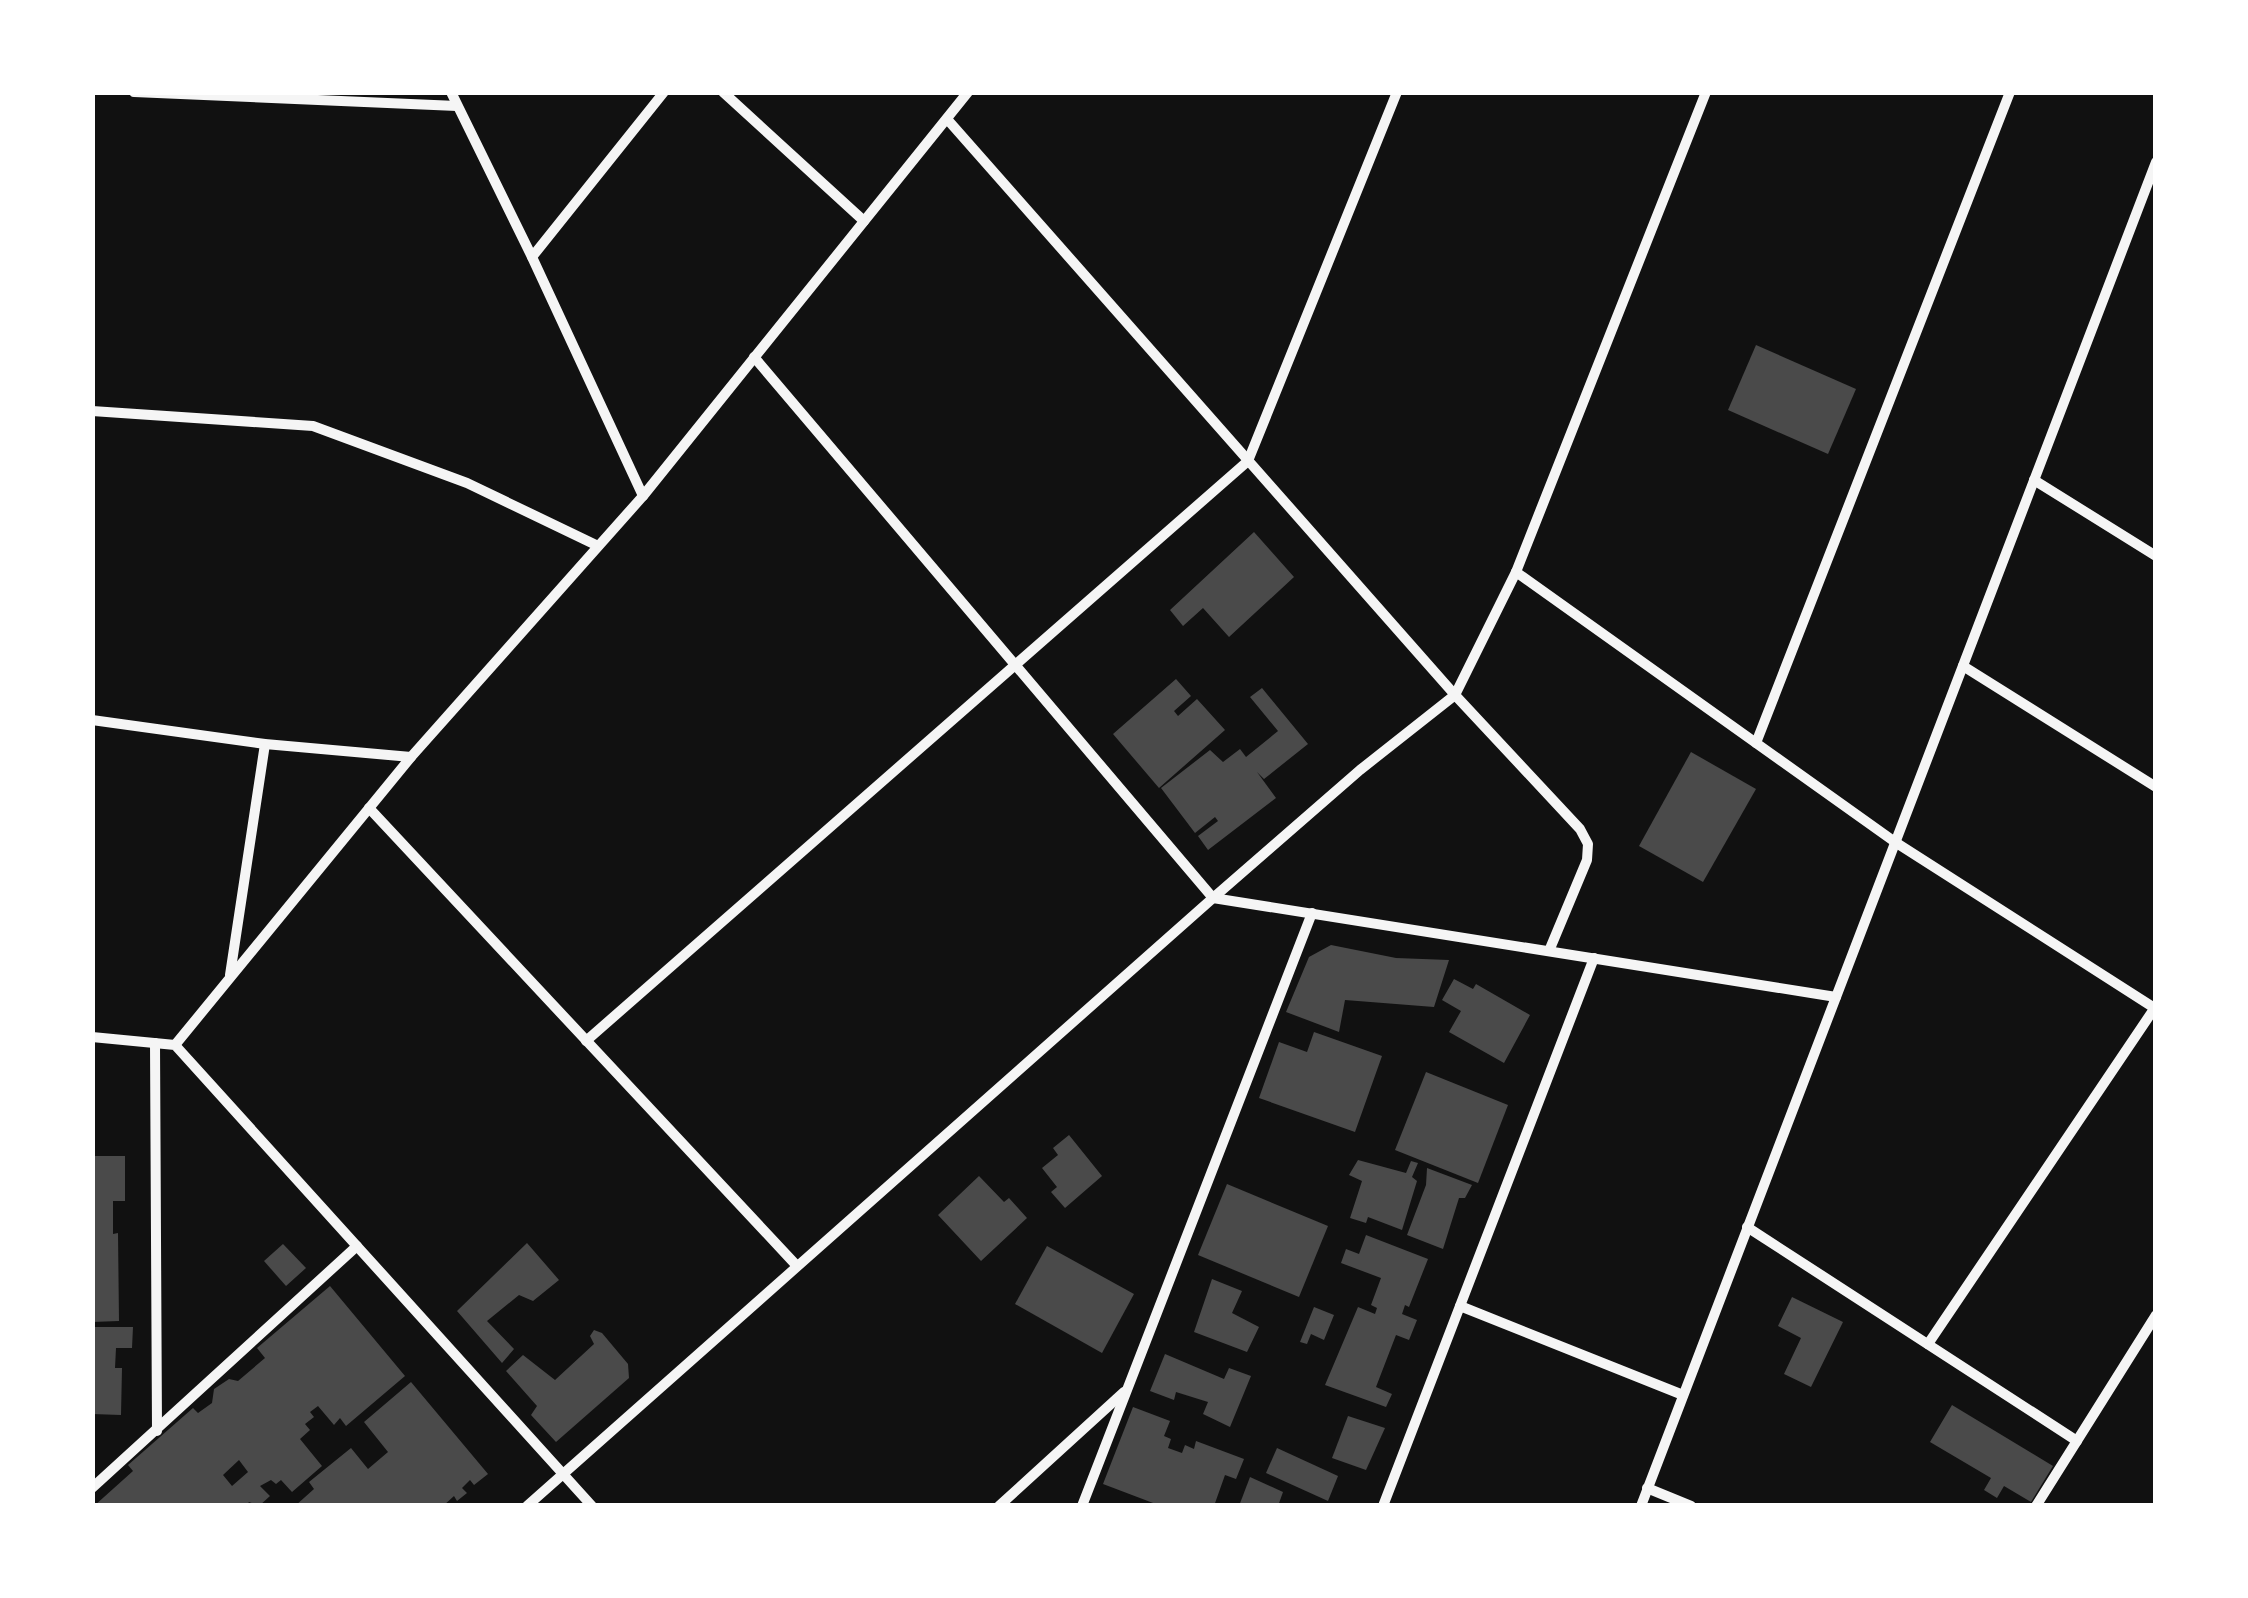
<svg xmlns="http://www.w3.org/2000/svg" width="2248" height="1598" font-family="Figtree,sans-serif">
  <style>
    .building { fill: #4a4a4a; fill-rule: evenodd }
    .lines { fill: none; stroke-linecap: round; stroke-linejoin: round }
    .minor { stroke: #f5f5f5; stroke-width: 10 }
  </style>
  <rect width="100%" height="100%" fill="#111"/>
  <g class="building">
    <polygon points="1756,345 1856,389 1828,454 1728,410"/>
    <polygon points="1254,532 1294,577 1229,637 1203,608 1183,626 1170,610"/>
    <polygon points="1176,679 1191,696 1174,711 1178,716 1197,699 1225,730 1159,788 1113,734"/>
    <polygon points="1262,688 1308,744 1264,779 1257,772 1276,798 1208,850 1198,836 1218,821 1215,817 1195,833 1161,788 1210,750 1223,762 1240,749 1246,757 1278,731 1250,697"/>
    <polygon points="1691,752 1756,789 1703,882 1639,846"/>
    <polygon points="1331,945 1396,958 1449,960 1434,1007 1345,1000 1339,1032 1286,1012 1309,957"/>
    <polygon points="1454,979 1473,989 1476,984 1530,1015 1504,1063 1449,1032 1461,1011 1442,1000"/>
    <polygon points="1314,1032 1382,1056 1355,1132 1259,1098 1279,1042 1307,1052"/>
    <polygon points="1426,1072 1508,1105 1478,1183 1395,1150"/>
    <polygon points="1069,1135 1102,1176 1065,1208 1051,1192 1057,1187 1042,1168 1058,1155 1053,1148"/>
    <polygon points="92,1156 125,1156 125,1201 113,1201 113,1234 118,1233 119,1321 92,1322"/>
    <polygon points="1358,1160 1406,1173 1411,1161 1418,1163 1412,1177 1417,1181 1402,1230 1368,1217 1366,1223 1350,1218 1362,1181 1349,1175"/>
    <polygon points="1427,1168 1472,1185 1465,1198 1459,1198 1443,1249 1407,1235 1426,1185"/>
    <polygon points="979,1176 1004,1202 1009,1198 1027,1218 981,1261 938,1215"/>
    <polygon points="1227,1184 1328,1226 1299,1297 1198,1255"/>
    <polygon points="1366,1235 1428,1259 1409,1307 1405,1305 1402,1314 1417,1320 1409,1340 1396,1335 1376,1387 1392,1394 1386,1407 1325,1385 1358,1307 1375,1314 1377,1308 1371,1305 1381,1278 1341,1263 1346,1249 1359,1254"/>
    <polygon points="527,1243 559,1280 533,1301 519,1295 487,1321 514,1349 502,1363 457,1311"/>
    <polygon points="283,1244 306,1268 286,1286 264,1261"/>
    <polygon points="1047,1246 1134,1294 1102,1353 1015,1304"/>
    <polygon points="1212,1279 1242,1291 1232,1313 1259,1327 1247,1352 1194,1332"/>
    <path d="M 330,1286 L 405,1376 L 346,1426 L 340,1418 L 334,1425 L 318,1406 L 310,1412 L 314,1417 L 305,1424 L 310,1430 L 300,1439 L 322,1466 L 292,1492 L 281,1480 L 276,1484 L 271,1480 L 260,1486 L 270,1496 L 259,1506 L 249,1502 L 246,1506 L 188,1506 L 186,1503 L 183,1506 L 94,1506 L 133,1471 L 128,1465 L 193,1408 L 198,1413 L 212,1403 L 214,1389 L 229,1379 L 238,1381 L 265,1358 L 257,1348 ZM 239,1460 L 248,1472 L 232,1486 L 223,1475 Z"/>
    <polygon points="1792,1297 1843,1322 1811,1387 1784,1374 1801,1338 1778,1326"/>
    <polygon points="1314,1307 1334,1315 1324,1340 1311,1334 1307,1344 1300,1342"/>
    <polygon points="92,1327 133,1327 132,1348 116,1348 115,1368 122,1368 121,1415 92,1414"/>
    <polygon points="594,1330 602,1333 628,1364 629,1378 556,1442 531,1415 537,1406 506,1371 523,1355 555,1380 594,1344 590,1336"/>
    <polygon points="1165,1354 1224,1379 1229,1368 1251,1376 1230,1427 1203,1414 1208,1402 1176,1392 1174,1400 1150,1391"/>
    <polygon points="411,1382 488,1474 474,1485 470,1480 462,1488 467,1493 457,1501 454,1496 443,1506 295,1506 314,1489 309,1482 351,1448 368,1469 388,1452 364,1422"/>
    <polygon points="1952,1405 2053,1466 2031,1502 2004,1486 1997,1498 1984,1490 1991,1478 1930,1442"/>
    <polygon points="1133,1407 1170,1421 1164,1436 1171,1439 1168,1448 1182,1453 1185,1445 1194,1449 1196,1441 1244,1459 1236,1479 1225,1475 1214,1506 1161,1506 1103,1484"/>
    <polygon points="1348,1416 1385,1428 1366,1470 1332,1458"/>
    <polygon points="1277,1448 1338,1476 1328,1501 1266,1473"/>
    <polygon points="1250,1477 1283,1492 1278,1506 1239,1506"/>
  </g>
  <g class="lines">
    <g class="minor">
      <polyline points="134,92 457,106"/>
      <polyline points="451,92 532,257 643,496"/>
      <polyline points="723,92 864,221"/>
      <polyline points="947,119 1455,695 1580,829 1588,844 1587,860 1549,951"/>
      <polyline points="532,257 664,92"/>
      <polyline points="754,357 1213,898 1836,997"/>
      <polyline points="92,411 313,426 467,483 596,545"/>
      <polyline points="2034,480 2156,556"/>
      <polyline points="1516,572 1895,842 2156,1009"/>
      <polyline points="1963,666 2156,787"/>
      <polyline points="92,720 265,744 411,757"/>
      <polyline points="1756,743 2010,92"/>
      <polyline points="369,808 797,1266"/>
      <polyline points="230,975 265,744"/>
      <polyline points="92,1037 175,1045 592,1506"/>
      <polyline points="586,1041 1248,461 1397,92"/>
      <polyline points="155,1043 157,1431"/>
      <polyline points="175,1045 411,757 643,496 968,92"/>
      <polyline points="1747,1227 2077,1441"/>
      <polyline points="1460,1306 1683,1395"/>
      <polyline points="1928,1344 2154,1009"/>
      <polyline points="92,1488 357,1246"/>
      <polyline points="1647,1488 1691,1506"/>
      <polyline points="527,1506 1213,898 1360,770 1455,695 1516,572 1706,92"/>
      <polyline points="999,1506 1124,1392"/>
      <polyline points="1082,1506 1312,913"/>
      <polyline points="1383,1506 1594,958"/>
      <polyline points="1641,1506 2156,162"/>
      <polyline points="2036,1506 2156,1315"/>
    </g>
  </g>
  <rect width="2248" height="1598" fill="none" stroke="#ffffff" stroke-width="190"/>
</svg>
